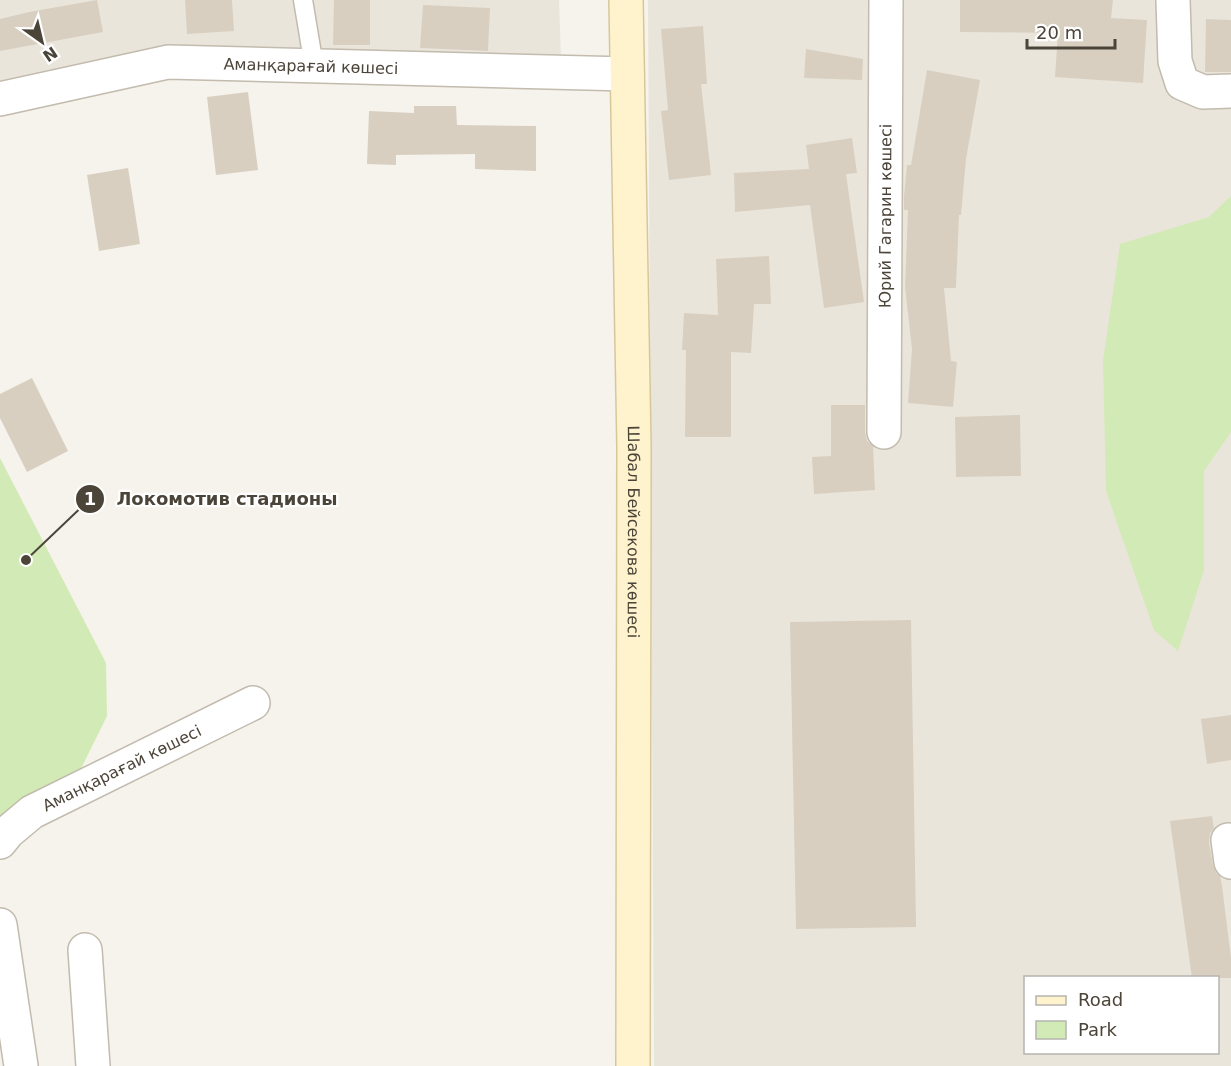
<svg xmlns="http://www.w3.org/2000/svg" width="1231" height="1066" font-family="'DejaVu Sans',sans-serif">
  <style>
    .residential { fill: #eae5da; fill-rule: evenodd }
    .green { fill: #d2eab5 }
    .building { fill: #d8cfc1 }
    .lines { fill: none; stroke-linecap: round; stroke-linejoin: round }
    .lane-casing { stroke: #c2bbae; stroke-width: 21 }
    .street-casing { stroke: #c2bbae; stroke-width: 36 }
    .secondary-casing { stroke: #d6c79b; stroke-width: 36 }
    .lane { stroke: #fff; stroke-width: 18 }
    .street { stroke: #fff; stroke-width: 33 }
    .secondary { stroke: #fff3cd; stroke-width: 33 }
    .labels { text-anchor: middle; stroke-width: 4.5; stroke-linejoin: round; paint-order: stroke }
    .street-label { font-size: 16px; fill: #4b4439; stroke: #fff }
    .leader { fill: none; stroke: #4b4439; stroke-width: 2 }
    .callout-dot { fill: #4b4439; stroke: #fff; stroke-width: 2 }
    .mark-label { font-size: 18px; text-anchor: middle; font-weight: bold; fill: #fff }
    .callout-label { font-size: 18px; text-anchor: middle; font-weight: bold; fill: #4b4439; stroke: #fff; stroke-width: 4.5; stroke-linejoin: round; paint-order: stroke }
  </style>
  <rect width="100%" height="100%" fill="#f6f3ec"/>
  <g class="residential">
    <polygon points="0,0 559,0 561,59 201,50 0,100"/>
    <path d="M 648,0 L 1231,0 L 1231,1066 L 654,1066 ZM 1026,978 L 1218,978 L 1218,1052 L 1026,1052 Z"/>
  </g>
  <g class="green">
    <polygon points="1231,196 1231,432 1204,471 1204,570 1178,651 1154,630 1106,491 1103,361 1120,244 1209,217"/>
    <polygon points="0,458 106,663 107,716 65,801 0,848"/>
  </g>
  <g class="building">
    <polygon points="97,0 103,32 0,51 0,19 29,12"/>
    <polygon points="185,0 232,0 234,31 187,34"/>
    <polygon points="334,0 370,0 370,45 333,45"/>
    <polygon points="960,0 1113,0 1111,18 1147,20 1143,83 1055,77 1058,33 960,32"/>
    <polygon points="423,5 490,8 488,51 420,48"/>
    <polygon points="1206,19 1231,20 1231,72 1205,72"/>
    <polygon points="703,26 707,84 701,84 711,175 669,180 661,111 668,110 661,29"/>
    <polygon points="806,49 863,59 862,80 804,78"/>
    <polygon points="927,70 980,80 966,159 961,215 959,215 956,288 944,288 951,361 957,362 953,407 908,403 912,349 905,287 908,210 904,210 904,196 907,165 911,165"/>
    <polygon points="248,92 258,170 216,175 207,97"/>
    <polygon points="414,106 456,106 457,125 536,126 536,171 475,169 475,154 396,155 396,165 367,164 369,111 414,113"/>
    <polygon points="852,138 857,173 846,174 864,302 824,308 810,205 735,212 734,173 809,169 806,145"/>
    <polygon points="128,168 140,244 99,251 87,175"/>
    <polygon points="769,256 771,304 754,304 751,353 731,352 731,437 685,437 686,350 682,350 684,313 718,315 716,259"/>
    <polygon points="32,378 68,451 27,472 0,418 0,394"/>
    <polygon points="831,405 865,405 865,432 867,441 873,446 875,490 814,494 812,457 831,456"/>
    <polygon points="1020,415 1021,476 956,477 955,417"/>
    <polygon points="911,620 916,927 796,929 790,622"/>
    <polygon points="1231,715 1231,760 1207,764 1201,719"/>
    <polygon points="1212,816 1214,829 1210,833 1209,843 1213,865 1216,873 1220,876 1222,886 1231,958 1231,978 1192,978 1170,821"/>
  </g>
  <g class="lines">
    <g class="lane-casing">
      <polyline id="lane" points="303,0 314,66"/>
    </g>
    <g class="street-casing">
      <g id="street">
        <polyline points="1173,0 1175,61 1182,83 1203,92 1231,91"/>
        <path id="s1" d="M 0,99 L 168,62 L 627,74"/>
        <path id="s2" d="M 884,432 L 886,0"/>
        <polyline points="1228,840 1231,862"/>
        <path id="s3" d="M 0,842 L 8,832 L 32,812 L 253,703"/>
        <polyline points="0,925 21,1066"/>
        <polyline points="85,950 93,1066"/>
      </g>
    </g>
    <g class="secondary-casing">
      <g id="secondary">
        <path id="s4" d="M 626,0 L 634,447 L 633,1066"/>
      </g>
    </g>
    <use href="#lane" class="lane"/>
    <use href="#street" class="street"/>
    <use href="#secondary" class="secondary"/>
  </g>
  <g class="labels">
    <g class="street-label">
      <text dy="6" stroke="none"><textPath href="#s1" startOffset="315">Аманқарағай көшесі</textPath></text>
      <text dy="6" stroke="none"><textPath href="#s2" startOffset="216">Юрий Гагарин көшесі</textPath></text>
      <text dy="6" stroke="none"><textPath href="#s4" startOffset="532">Шабал Бейсекова көшесі</textPath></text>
      <text dy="6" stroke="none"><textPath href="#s3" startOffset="144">Аманқарағай көшесі</textPath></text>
    </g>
  </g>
  <path class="leader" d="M26 560L90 499"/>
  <g class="callout-dot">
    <circle cx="26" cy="560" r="6"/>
    <circle cx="90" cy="499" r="15"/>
  </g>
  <g class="mark-label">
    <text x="90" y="505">1</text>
  </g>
  <g class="callout-label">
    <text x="227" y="505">Локомотив стадионы</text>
  </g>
  <rect x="1024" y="976" width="195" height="78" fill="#ffffff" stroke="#b7b4b0" stroke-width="1.5"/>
  <rect x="1036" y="996" width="30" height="9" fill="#fff3cd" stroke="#b7b4b0" stroke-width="1.5"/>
  <text x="1078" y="1006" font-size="18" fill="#4b4439">Road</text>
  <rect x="1036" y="1021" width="30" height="18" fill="#d2eab5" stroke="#b7b4b0" stroke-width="1.5"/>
  <text x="1078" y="1036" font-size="18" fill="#4b4439">Park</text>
  <g transform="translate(42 42) rotate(146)" stroke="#ffffff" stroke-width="4.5" paint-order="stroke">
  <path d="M0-4.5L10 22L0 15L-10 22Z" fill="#4b4439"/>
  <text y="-9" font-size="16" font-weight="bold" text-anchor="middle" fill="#4b4439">N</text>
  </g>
  <path d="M1027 39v9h88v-9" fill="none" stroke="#4b4439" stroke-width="3"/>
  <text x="1036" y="39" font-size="18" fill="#4b4439" stroke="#ffffff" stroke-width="4.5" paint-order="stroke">20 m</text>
</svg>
